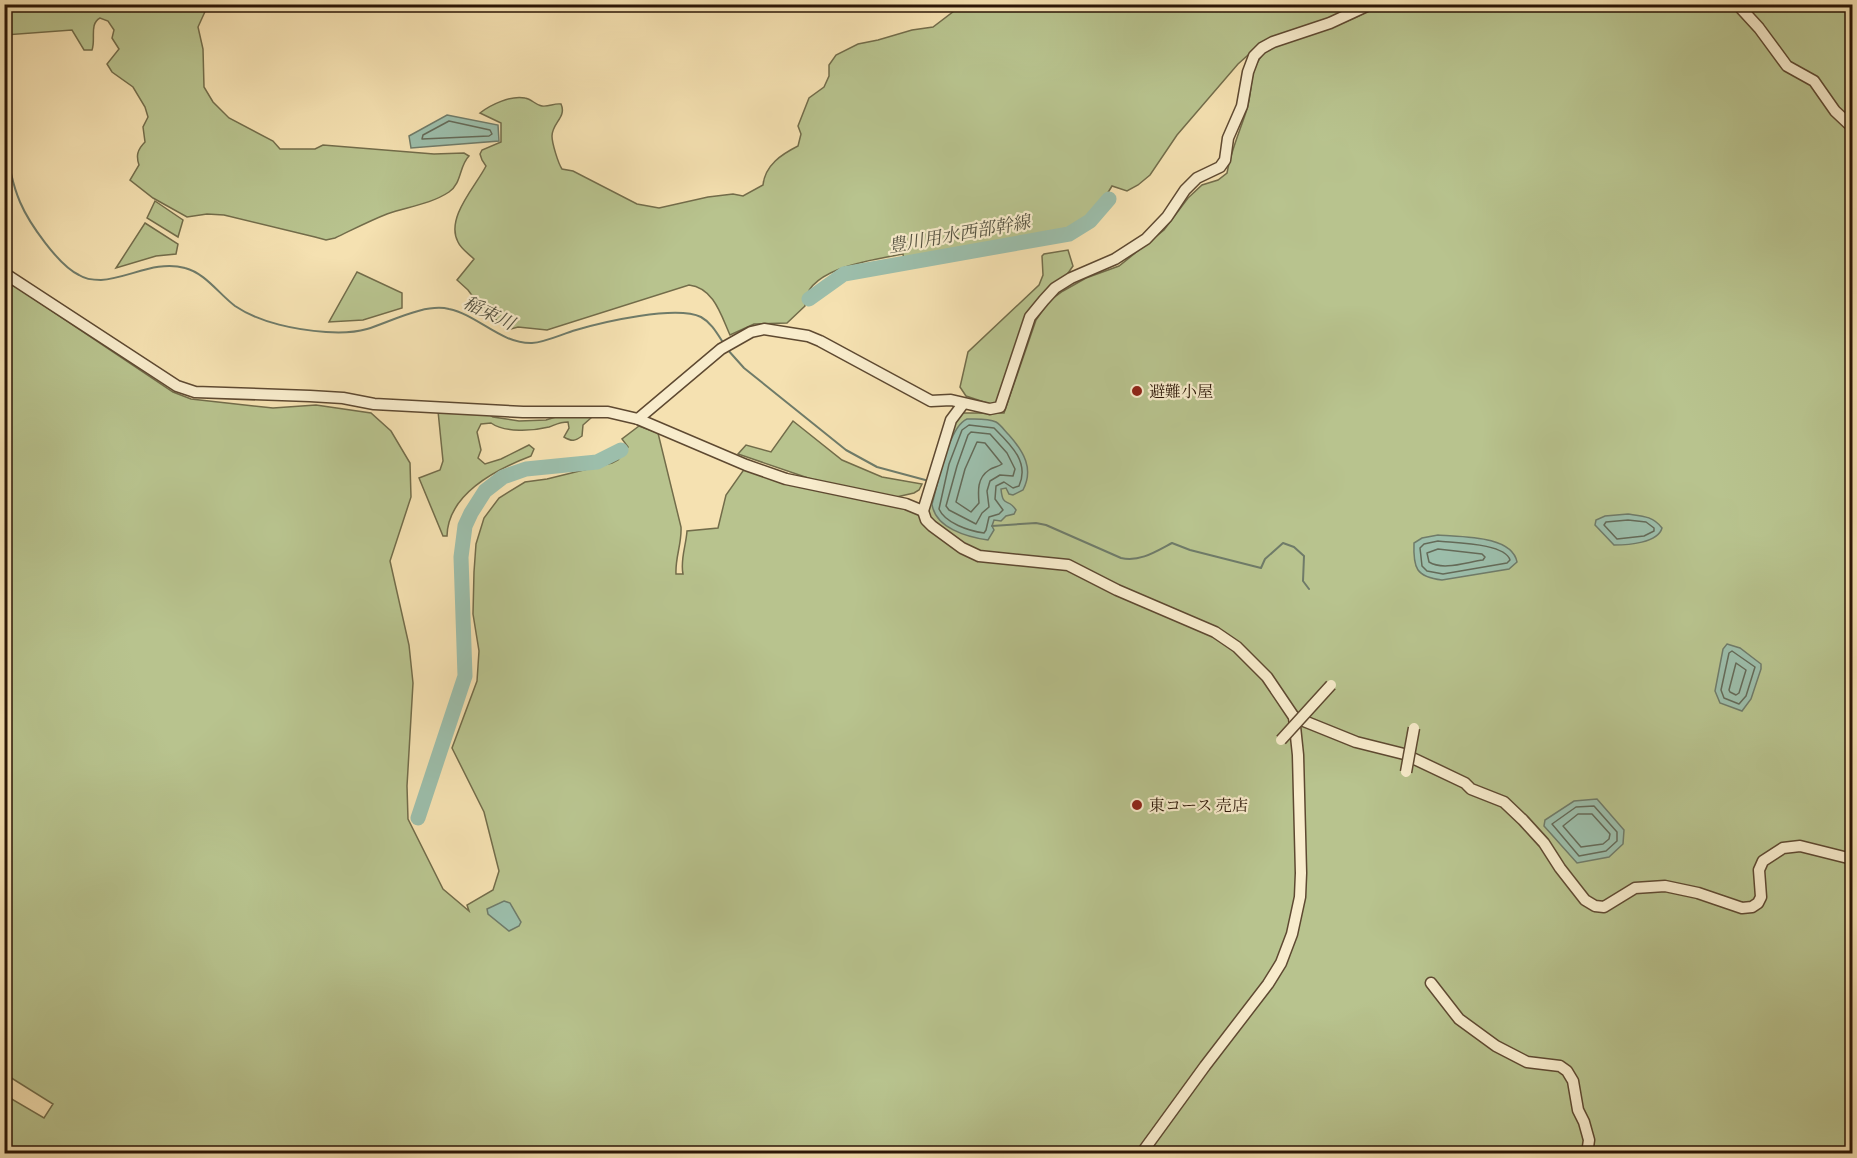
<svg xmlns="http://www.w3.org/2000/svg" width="1857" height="1158" font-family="'IM FELL French Canon','Noto Serif JP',serif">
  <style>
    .green { fill: #b8c38e; stroke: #726c4a; stroke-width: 1.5 }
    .water { fill: #9cbeab; stroke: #6f7b69; stroke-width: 1.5 }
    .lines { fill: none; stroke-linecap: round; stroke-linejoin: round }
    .shore { stroke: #646a58; stroke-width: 1.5 }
    .stream { stroke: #6f7b69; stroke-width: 2 }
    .river { stroke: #9cbeab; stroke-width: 15 }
    .street-casing { stroke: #5e4931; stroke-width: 13 }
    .street { stroke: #f8eccc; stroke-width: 10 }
    .street-bridge-casing { stroke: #5e4931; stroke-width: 13; stroke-linecap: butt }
    .street-bridge { stroke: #f8eccc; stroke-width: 10 }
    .poi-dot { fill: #8f2418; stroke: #f8eccc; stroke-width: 2 }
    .labels { text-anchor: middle; stroke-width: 4.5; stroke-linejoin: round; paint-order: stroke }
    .poi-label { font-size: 16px; fill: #2b1606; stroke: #f8eccc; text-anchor: start }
    .water-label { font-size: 18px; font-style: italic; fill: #535140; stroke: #f8eccc }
  </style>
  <rect width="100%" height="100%" fill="#f5e1b1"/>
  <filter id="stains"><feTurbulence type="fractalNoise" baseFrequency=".00333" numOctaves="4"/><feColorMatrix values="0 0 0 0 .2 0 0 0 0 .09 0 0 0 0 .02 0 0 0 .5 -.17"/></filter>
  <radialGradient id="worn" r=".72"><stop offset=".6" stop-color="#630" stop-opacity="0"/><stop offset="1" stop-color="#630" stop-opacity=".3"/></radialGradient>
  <g class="green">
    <path d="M 4,5 L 208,5 L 198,27 L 203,49 L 204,87 L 213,102 L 229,118 L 273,141 L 280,149 L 315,149 L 323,145 L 434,154 L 464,153 L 469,156 C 459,166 462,183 449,192 C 431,204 407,207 387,214 C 369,221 352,230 335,238 L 326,240 L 315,237 L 224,215 L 207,214 L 187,217 L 153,198 L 130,180 L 139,165 C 136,156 137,150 145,142 L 143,127 L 148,117 L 145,107 L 133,87 L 112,72 L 107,64 L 119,49 L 112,38 L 114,30 L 108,21 L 100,18 C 89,24 96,39 92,50 L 84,50 L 72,30 L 5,35 Z"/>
    <path d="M 962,5 L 1366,5 L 1255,49 L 1238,64 L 1177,135 L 1150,175 L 1138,185 L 1127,191 L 1112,186 C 1099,208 1087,224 1062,233 L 904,260 L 903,254 C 876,259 803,268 805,306 L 787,323 L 754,324 L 730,335 C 721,315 714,288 689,285 L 547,330 L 518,327 L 511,329 L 485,313 L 468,290 L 457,280 L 474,259 C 469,254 461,249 458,242 C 445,218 476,186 486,166 L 482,160 L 480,154 L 482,150 L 501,142 L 501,123 L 480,113 C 490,105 511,95 525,98 C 532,99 535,105 542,106 C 549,107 554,103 561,104 C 567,117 552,123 552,136 C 552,143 558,163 562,169 L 573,171 L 637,204 L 659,208 L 708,197 L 733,194 L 743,196 L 763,185 C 765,165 782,154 798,146 L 801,134 L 798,126 L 809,98 L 824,87 L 829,76 L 829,65 L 836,55 L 858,44 L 878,40 L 912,30 L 933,27 Z"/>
    <path d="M 1376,5 L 1852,5 L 1852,1153 L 5,1153 L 5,1095 L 44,1118 L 53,1104 L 5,1074 L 4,279 L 173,392 L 191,399 L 273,408 L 316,405 L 371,413 L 391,431 L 410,463 L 411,497 L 390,561 L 409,645 L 413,683 L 407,786 L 408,819 L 443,889 L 469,911 L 467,905 L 493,890 L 499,871 L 484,812 L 452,748 L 477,681 L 479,651 L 473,614 L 474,572 L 476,544 L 484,518 L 499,498 L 525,482 L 547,479 L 612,463 L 618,460 L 628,447 L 622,439 L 639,426 L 658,433 L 681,527 C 682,543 675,558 676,574 L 683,574 C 680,560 686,546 687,531 L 718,528 L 726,495 L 745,468 L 906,507 L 919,515 L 958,413 L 1004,413 L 1036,320 L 1049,301 L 1063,291 L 1086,278 L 1119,266 L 1164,230 L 1188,198 L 1202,185 L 1218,180 L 1227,173 C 1231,150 1240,131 1247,109 C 1254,85 1247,69 1268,49 C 1292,40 1360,21 1376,5 Z"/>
    <polygon points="155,201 183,220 178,237 147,218"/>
    <polygon points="145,223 178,244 176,254 156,256 116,268"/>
    <polygon points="1068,250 1073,266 1066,276 1040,298 999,402 990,404 966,396 960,387 968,352 1039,285 1043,275 1042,256 1044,254"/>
    <polygon points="357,272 402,293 402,308 363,320 329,322"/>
    <path d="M 438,411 L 485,412 L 493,417 L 519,421 L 546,420 L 559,416 L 588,413 L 592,417 L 583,425 L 582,436 C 575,441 572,442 564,437 L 569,428 L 568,422 C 560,422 557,424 549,427 C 533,431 505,433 491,423 L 481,424 L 477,432 L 481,450 L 478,458 L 485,464 L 501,459 L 529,445 L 534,449 L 531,456 C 497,469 448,493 447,536 L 443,536 L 419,478 L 440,470 L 443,461 Z"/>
    <polygon points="793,421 842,460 882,477 922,484 919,490 914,493 892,498 814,480 738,454 746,445 771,452"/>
  </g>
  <g class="water">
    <polygon points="447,115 498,125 499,141 411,148 409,136"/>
    <path d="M 967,419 C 976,419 988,418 996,422 C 1001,425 1005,431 1009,435 C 1024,452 1034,469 1023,490 L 1013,495 L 1009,494 L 1006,488 L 1001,489 C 1003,509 1008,497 1016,510 L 1014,514 L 1006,516 L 1001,521 L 994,520 L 992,526 L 994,530 L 988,540 C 967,537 935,528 932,504 C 938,484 948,427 967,419 Z"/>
    <path d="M 1628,514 C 1642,516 1653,516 1662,528 C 1658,543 1628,545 1614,545 L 1595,525 L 1596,520 L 1605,516 Z"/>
    <path d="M 1438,535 C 1460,537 1512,535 1517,562 L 1509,569 L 1442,580 C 1416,577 1413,568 1414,543 L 1422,538 Z"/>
    <polygon points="1727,644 1740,648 1761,664 1761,669 1751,699 1742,711 1720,703 1715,691 1723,649"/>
    <polygon points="1597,799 1624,830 1623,844 1609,857 1577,863 1544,826 1545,820 1574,801"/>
    <polygon points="504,901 510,903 521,922 519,926 509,931 488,914 487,909"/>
  </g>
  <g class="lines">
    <g class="shore">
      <polygon points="449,121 490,130 492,134 489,136 422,139 423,135"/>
      <path d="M 969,425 L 994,428 C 1010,444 1030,462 1019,486 L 1013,488 L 1004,482 L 996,486 L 995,499 L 1003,510 L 999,514 L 989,517 L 986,530 L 984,533 C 969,531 945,523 939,509 L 949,464 L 962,430 Z"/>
      <polygon points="971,432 990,434 1007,453 1015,469 1013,476 1000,475 990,481 987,491 989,507 982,513 976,524 949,510 946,506 957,466 968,435"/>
      <path d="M 977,442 L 985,443 L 1002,464 C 998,467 993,467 989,470 C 977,478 978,491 979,503 L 971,512 L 956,502 L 965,469 Z"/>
      <polygon points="1628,520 1646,522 1654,528 1654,531 1644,536 1617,539 1604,525 1606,522"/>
      <path d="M 1438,541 C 1454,543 1505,543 1510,560 L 1507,563 L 1443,574 L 1427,571 L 1422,566 L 1420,548 L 1424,544 Z"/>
      <path d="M 1438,549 L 1482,554 L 1485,557 L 1483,560 C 1467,562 1443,571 1429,562 L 1427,553 Z"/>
      <polygon points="1732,651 1755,667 1746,696 1739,704 1724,698 1721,690 1729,653"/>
      <polygon points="1736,663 1746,670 1739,693 1736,695 1730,692 1729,690"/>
      <polygon points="1594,806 1617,832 1617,841 1606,851 1579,856 1552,824 1576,807"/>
      <polygon points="1578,814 1592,814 1610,834 1609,839 1603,844 1581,847 1563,826"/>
    </g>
    <g class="stream">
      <path d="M 4,136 C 8,158 11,181 20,202 C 29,223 58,265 79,275 C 85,279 93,280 101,280 C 129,278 156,260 185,268 C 205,273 219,294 235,306 C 260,323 297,330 326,332 C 340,333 353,333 367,329 C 390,322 425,303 449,309 C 478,315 501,344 532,343 C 546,342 562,334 576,330 C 603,322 676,305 701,317 C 712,323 718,335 724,344"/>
      <polyline points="727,349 744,368 846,450 877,467 929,481"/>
      <path d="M 992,526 L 1036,523 L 1046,525 L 1121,558 C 1140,562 1155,552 1172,543 L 1190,550 L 1261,568 L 1265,559 L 1283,543 L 1294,547 L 1304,556 L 1303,581 L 1309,589"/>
    </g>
    <g class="river">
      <polyline points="809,299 844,274 1069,234 1090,221 1109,199"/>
      <polyline points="418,818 465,676 461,557 465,526 471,513 485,491 503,477 526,469 597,462 621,450"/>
    </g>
    <g class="street-casing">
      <g id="street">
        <polyline points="1737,4 1759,28 1787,66 1814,81 1835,111 1852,127"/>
        <polyline points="4,273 177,386 195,392 310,396 343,398 374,404 523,412 608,412 638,419 746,465 786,479 906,504 923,511"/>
        <polyline points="963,404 951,420 923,511 926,520 932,526 962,548 979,556 1068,565 1117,590 1215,632 1237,647 1267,677 1294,717 1298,755 1301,873 1300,897 1292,934 1281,963 1268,984 1205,1066 1141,1154"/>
        <polyline points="638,419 721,349 751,332 764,329 808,336 820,341 931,401 951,400 990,409 1000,407 1030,317 1044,300 1055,288 1071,278 1115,259 1146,239 1167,217 1185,190 1197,178 1220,167 1225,160 1228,138 1242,106 1248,72 1254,56 1262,48 1273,42 1330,23 1371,4"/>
        <polyline points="1294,717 1356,742 1404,754 1465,783 1471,789 1504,802 1523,820 1544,843 1560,868 1585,900 1595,906 1604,907 1635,888 1665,886 1698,893 1742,908 1752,907 1758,903 1761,897 1759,870 1763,861 1783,848 1800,846 1852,859"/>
        <polyline points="1431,983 1459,1019 1496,1046 1527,1062 1560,1066 1567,1071 1573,1081 1578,1110 1584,1122 1589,1140 1587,1154"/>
      </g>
    </g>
    <use href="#street" class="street"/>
    <g class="street-bridge-casing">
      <g id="street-bridge">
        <polyline points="1281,740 1331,685"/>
        <polyline points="1406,772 1414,728"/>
      </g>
    </g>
    <use href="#street-bridge" class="street-bridge"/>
  </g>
  <g class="poi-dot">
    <circle cx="1137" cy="391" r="6"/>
    <circle cx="1137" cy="805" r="6"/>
  </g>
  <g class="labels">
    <g class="poi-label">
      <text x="1149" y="397">避難小屋</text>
      <text x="1149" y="811">東コース 売店</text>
    </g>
    <g class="water-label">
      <text transform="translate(959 234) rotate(-10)" y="6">豊川用水西部幹線</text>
      <text transform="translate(489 313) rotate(26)" y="6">稲束川</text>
    </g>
  </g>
  <rect width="1857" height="1158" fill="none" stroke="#f5e1b1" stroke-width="24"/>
  <rect x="6" y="6" width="1845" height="1146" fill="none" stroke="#2b1606" stroke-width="3"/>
  <rect x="12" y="12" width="1833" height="1134" fill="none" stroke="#2b1606" stroke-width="1.5"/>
  <rect width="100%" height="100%" filter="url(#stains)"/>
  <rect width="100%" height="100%" fill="url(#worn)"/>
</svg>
